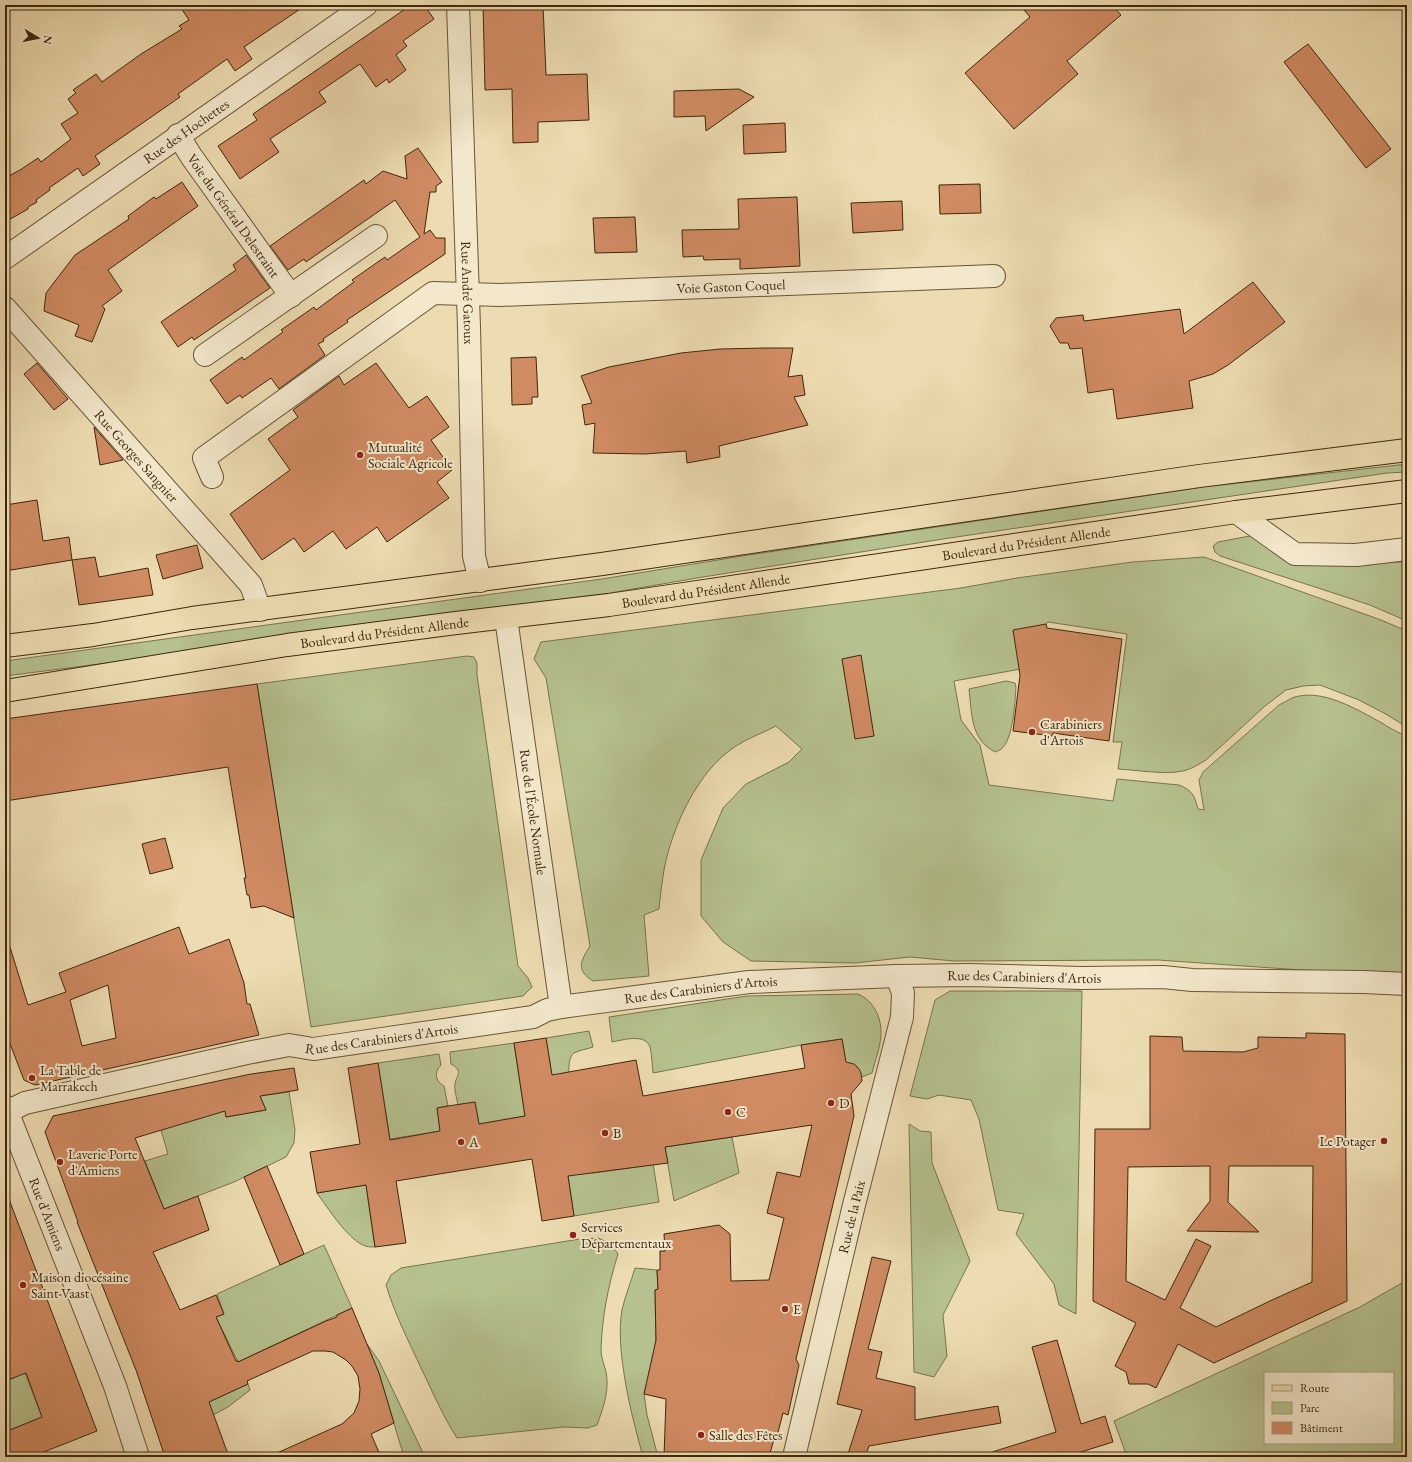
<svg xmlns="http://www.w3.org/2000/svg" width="1412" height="1462" font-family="'EB Garamond',serif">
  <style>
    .green { fill: #b5c18e; stroke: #79744e; fill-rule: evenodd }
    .building { fill: #d18b63; stroke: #3d280d; fill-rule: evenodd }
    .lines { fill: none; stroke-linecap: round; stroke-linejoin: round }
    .minor-casing { stroke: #695536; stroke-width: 24 }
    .major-casing { stroke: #3d280d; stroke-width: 24 }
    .minor { stroke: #f3e8cc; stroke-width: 22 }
    .major { stroke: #eddcb1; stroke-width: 22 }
    .poi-dot { fill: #8f2418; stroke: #f3e8cc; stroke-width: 1.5 }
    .labels { text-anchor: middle; stroke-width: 4; stroke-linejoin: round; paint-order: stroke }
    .street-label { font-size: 14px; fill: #3d280d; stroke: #f3e8cc }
    .poi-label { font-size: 14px; fill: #3d280d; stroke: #f3e8cc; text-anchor: start }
  </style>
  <rect width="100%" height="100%" fill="#eddcb1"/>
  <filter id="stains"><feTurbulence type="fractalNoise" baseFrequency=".005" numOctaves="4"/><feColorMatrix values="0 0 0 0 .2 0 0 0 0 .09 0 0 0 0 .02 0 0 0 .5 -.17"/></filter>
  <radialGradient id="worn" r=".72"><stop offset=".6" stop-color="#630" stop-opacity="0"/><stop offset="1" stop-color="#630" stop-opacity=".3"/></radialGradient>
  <g class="green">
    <polygon points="1407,464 1407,472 1387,473 943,539 703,577 604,594 464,612 178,654 5,676 5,661 602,579 742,556 1204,487"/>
    <polygon points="1255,535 1300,564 1407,562 1407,621 1370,605 1220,556 1215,552 1213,546 1218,542"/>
    <path d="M 1204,557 L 1381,620 L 1407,631 L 1407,727 L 1384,713 L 1359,700 L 1320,685 L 1303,686 L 1286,690 L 1265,706 L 1206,760 C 1199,764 1192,769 1183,771 C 1166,775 1137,770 1118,769 L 1122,742 L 1113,742 L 1127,634 L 1048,622 L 1046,624 L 1048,639 L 1043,665 L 954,681 L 961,720 L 980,745 L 989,785 L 1113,801 L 1117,779 L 1179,785 C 1193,791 1194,795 1198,809 L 1204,810 L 1199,780 L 1203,772 L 1279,705 C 1283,703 1288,700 1292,698 C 1321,687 1358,710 1382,723 C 1390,728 1398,733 1407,736 L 1407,976 L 1344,973 L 1158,960 L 954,961 L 910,957 L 855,963 L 751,961 L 723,942 L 701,916 L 701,860 L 723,808 L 746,784 L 789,762 L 802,749 L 776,726 C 763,733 748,738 736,746 C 698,770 672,827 664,870 C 662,883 660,896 659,909 L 644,915 L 649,976 L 593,981 C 576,970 580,962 590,946 L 546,678 L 534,659 L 541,642 L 961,588 L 1017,578 L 1133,562 Z"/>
    <polygon points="467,656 474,657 477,663 477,675 518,966 528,978 532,987 523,996 311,1027 257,684"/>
    <path d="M 1006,681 L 1015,683 L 1016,687 C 1015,702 1013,741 1001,749 C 999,751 997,751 995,752 C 970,739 972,713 969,689 Z"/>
    <polygon points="950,991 1082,991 1076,1314 1059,1305 1054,1284 1016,1234 1024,1214 998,1210 979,1119 971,1100 939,1095 927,1099 910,1096 935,1000"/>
    <path d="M 858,994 C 874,1001 882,1018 881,1036 C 880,1048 875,1061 872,1073 L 862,1077 L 857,1066 L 846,1063 L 842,1039 L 801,1045 L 653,1073 C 652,1065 652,1055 650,1047 C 645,1033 623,1040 612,1042 L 609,1017 L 747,996 Z"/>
    <path d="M 589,1031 L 593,1047 C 588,1049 579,1050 574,1053 C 565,1060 570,1087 571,1098 L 556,1102 L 546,1038 Z"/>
    <path d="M 514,1043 L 525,1116 L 479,1124 L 475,1102 L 458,1105 C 457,1099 454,1090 455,1084 C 456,1076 464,1071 451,1064 L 450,1052 Z"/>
    <path d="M 439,1054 L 441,1065 C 434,1072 435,1081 444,1086 L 448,1106 L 437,1108 L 440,1131 L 390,1139 L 378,1063 Z"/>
    <polygon points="289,1092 295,1130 294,1143 286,1157 234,1182 164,1209 145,1161 168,1154 158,1120 224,1103 226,1117 266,1110 260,1096"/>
    <polygon points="909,1124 920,1131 931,1132 932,1163 970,1261 943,1315 947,1356 934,1377 914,1372"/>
    <polygon points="732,1137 739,1173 674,1201 665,1147"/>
    <polygon points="651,1150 659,1202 574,1216 566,1162 593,1173 650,1165"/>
    <path d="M 366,1185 L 375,1247 C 371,1247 366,1247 363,1245 C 348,1239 327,1207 317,1193 Z"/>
    <path d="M 598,1238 L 611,1244 L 618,1254 C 608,1286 602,1317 601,1350 C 601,1360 607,1370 607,1380 C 608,1395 602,1411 597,1425 L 588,1428 L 564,1427 L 457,1438 C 443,1416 433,1393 422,1370 C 409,1342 395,1315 386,1285 L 391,1275 L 401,1268 L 580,1239 Z"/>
    <polygon points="324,1245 352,1308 238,1362 216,1317 224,1314 217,1294"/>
    <path d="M 635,1268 L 657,1270 L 658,1289 L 655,1290 L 656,1346 L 644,1394 L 647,1415 L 658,1457 L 644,1457 L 642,1453 C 631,1414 615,1349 622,1310 C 625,1296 631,1282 635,1268 Z"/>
    <path d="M 1407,1280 L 1407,1457 L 1118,1457 L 1126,1454 L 1114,1421 L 1360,1307 ZM 1265,1373 L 1393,1373 L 1393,1443 L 1265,1443 Z"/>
    <polygon points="367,1344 379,1361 425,1457 404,1457 379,1373"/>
    <polygon points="24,1370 42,1417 5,1432 5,1381 14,1378"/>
    <polygon points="248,1384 250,1390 228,1407 213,1415 209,1402"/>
  </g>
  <g class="building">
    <polygon points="179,5 306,5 244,47 252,59 235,71 227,59 178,94 180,97 95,156 100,164 83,176 78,168 49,188 50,190 36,200 37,202 28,207 28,209 5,222 5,178 20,170 38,158 41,162 71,139 61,124 78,113 68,99 76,93 73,90 96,74 102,82 141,54 182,29 179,26 189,20"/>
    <polygon points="411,5 424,5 434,19 403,41 407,46 396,55 406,70 389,83 387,79 376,87 360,64 319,92 326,102 270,139 279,152 240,179 218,146 257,120 253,114"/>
    <polygon points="483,5 543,5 546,75 587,74 589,120 538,122 538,142 513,143 512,89 485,90"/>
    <polygon points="1020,5 1112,5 1121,15 1067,61 1078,74 1014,129 965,73 1030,17"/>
    <polygon points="1308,44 1391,149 1366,168 1284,62"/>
    <polygon points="739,89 754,97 706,131 705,116 674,117 674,91"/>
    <polygon points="785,123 786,152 744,154 743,125"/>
    <polygon points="418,148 442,182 436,186 436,192 430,192 424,234 430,230 436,238 445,238 445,254 347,320 348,322 323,339 324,341 318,344 325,355 279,389 271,378 242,398 240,395 227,404 210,380 242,357 244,360 283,332 281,330 314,307 316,310 354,282 352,280 385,257 387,260 420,237 395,200 306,262 304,259 288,270 270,246 364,180 366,184 383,171 407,179 405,156"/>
    <polygon points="182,182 198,206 108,270 122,291 102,306 105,309 92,342 75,336 79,325 44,311 46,293 75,255 129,219 128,216 154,197 156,199"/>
    <polygon points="980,184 981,213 940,214 939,185"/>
    <polygon points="797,197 800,266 740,269 740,259 704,260 703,256 683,257 682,230 739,229 738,199"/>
    <polygon points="902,201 903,230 853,233 851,203"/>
    <polygon points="635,217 637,252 595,253 593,218"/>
    <polygon points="246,255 270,288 194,340 192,337 178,347 161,322 236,270 233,265"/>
    <polygon points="1253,282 1285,322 1228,365 1213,374 1189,381 1193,408 1117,419 1113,389 1088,393 1082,348 1070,349 1068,343 1060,343 1050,326 1056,318 1083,315 1084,321 1180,309 1184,334"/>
    <polygon points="766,348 793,348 788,377 802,375 805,395 794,397 808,425 719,446 720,457 687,463 686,451 645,454 593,453 595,423 585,425 582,405 592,403 581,376 609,367 681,353 720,349"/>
    <polygon points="536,357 538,397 532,397 532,404 512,405 511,358"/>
    <polygon points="37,363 68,399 54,410 24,374"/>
    <polygon points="376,363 409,408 427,396 449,427 431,440 452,470 437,482 449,498 387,542 377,527 346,549 333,531 304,552 294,538 262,560 230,514 290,470 268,439 298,417 293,410 339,376 344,385"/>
    <polygon points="94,427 123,460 100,465"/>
    <polygon points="37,500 43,541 69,537 72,560 5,571 5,505"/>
    <polygon points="197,545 203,568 163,579 156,555"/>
    <polygon points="95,557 99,577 148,568 153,595 79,605 72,560"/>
    <polygon points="1046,624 1047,628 1122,639 1109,741 1053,733 1053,736 1013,731 1020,675 1013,630"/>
    <polygon points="861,655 874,736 855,739 842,659"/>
    <polygon points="257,684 294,918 264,906 251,908 249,895 247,895 244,878 246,878 228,767 5,801 5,719"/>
    <polygon points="165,838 173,868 150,874 142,844"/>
    <path d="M 179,927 L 189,954 L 229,939 L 244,983 L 247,1004 L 250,1004 L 259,1035 L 35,1085 L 24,1080 L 5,1031 L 5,944 L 9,944 L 28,1005 L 66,992 L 59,973 ZM 108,985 L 116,1038 L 82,1046 L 70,1000 Z"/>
    <path d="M 1306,1033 L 1345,1034 L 1347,1301 L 1214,1363 L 1178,1344 L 1156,1388 L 1148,1384 L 1129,1384 L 1126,1372 L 1115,1366 L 1136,1323 L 1093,1301 L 1095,1129 L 1150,1129 L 1150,1036 L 1182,1037 L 1183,1051 L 1243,1052 L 1258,1048 L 1258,1037 L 1306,1038 ZM 1210,1166 L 1210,1201 L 1187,1231 L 1259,1232 L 1228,1202 L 1229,1166 L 1313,1166 L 1312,1282 L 1272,1300 L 1216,1327 L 1180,1308 L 1211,1246 L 1196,1239 L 1165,1300 L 1126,1281 L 1128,1167 Z"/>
    <polygon points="546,1038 552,1075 636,1060 643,1096 805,1068 801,1045 842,1039 846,1062 854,1064 859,1069 861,1073 862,1081 851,1094 854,1116 796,1359 799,1365 788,1415 783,1413 776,1440 774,1439 769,1457 664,1457 666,1399 644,1394 656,1340 655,1290 658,1289 657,1270 660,1270 660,1251 665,1251 664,1234 719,1225 730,1234 731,1281 769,1280 784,1218 767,1213 777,1172 800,1177 812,1125 665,1147 668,1163 568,1176 574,1216 542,1221 532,1159 396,1181 406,1243 375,1247 366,1185 317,1193 310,1152 360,1144 348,1068 378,1063 390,1140 440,1131 437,1108 448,1106 475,1102 479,1124 525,1116 514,1043"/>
    <polygon points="294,1068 298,1090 260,1096 266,1110 226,1117 225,1111 135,1138 164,1209 198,1196 209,1230 153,1252 180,1310 216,1295 224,1314 216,1317 236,1361 238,1361 238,1362 326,1321 337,1317 337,1315 352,1308 379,1373 394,1423 371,1434 381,1457 268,1457 342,1424 354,1413 359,1401 360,1389 358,1376 352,1366 346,1360 333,1352 325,1351 313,1351 247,1381 248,1384 209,1402 229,1457 165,1457 136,1370 77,1222 78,1222 66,1189 45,1132 53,1116 251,1074"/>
    <polygon points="267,1166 304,1254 280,1265 244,1177"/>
    <polygon points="5,1194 7,1194 97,1431 31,1457 5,1457 5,1432 42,1417 26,1373 5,1381"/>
    <polygon points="872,1257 891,1261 868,1349 882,1352 876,1378 915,1387 915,1420 998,1406 1001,1423 869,1446 865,1457 847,1457 862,1410 837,1404"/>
    <polygon points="1057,1340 1081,1424 1105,1416 1113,1442 1065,1457 989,1457 989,1453 1056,1432 1032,1347"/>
  </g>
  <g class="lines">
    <g class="minor-casing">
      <g id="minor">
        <path id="s1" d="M 458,5 L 469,327 L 474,556 L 480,581"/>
        <path id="s2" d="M 178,135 L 191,156 L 291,296"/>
        <path id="s3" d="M 5,258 L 366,5"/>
        <path id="s4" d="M 5,308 L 251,585 L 260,610"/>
        <polyline points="205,355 376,236"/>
        <path id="s5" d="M 212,477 L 204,458 L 433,293 L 500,295 L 994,276"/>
        <polyline points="1236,512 1295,554 1356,555 1407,549"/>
        <path id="s6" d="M 506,618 L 561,1007"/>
        <path id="s7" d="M 5,1106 L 115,1386 L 138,1457"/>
        <path id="s8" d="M 7,1112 L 25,1103 L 247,1053 L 289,1045 L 313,1049 L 533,1017 L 547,1010 L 561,1007 L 749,982 L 897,976 L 969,975 L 1082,978 L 1163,977 L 1192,980 L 1364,982 L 1407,984"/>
        <path id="s9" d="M 794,1457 L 854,1205 L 902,1017 L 903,993 L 897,976"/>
      </g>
    </g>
    <g class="major-casing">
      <g id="major">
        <polyline points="5,646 93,635 192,618 602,564 1199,476 1407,450"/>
        <path id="s10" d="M 5,691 L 287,645 L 456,623 L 609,605 L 1236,512 L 1407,491"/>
      </g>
    </g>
    <use href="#minor" class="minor"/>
    <use href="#major" class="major"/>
  </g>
  <g class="poi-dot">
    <circle cx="360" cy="455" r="4"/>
    <circle cx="1032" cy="732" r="4"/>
    <circle cx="32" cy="1078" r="4"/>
    <circle cx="831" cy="1103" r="4"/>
    <circle cx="728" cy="1112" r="4"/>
    <circle cx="605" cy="1133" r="4"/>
    <circle cx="1384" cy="1141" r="4"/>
    <circle cx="461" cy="1142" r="4"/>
    <circle cx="60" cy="1162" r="4"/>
    <circle cx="573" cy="1235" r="4"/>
    <circle cx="23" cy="1285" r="4"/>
    <circle cx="785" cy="1309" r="4"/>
    <circle cx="701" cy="1435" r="4"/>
  </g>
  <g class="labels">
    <g class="street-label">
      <text dy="5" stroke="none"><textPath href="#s3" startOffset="221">Rue des Hochettes</textPath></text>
      <text dy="5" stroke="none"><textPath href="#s2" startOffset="98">Voie du Général Delestraint</textPath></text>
      <text dy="5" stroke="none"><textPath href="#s5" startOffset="601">Voie Gaston Coquel</textPath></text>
      <text dy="5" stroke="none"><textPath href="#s1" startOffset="288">Rue André Gatoux</textPath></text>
      <text dy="5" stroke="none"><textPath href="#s4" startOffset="198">Rue Georges Sangnier</textPath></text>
      <text dy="5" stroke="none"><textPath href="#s10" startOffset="1032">Boulevard du Président Allende</textPath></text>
      <text dy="5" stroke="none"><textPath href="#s10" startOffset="708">Boulevard du Président Allende</textPath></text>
      <text dy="5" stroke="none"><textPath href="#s10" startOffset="384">Boulevard du Président Allende</textPath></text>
      <text dy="5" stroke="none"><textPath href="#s6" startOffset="196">Rue de l'École Normale</textPath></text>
      <text dy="5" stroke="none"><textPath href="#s8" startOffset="1032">Rue des Carabiniers d'Artois</textPath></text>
      <text dy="5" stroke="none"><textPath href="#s8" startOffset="708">Rue des Carabiniers d'Artois</textPath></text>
      <text dy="5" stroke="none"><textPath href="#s8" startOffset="384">Rue des Carabiniers d'Artois</textPath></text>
      <text dy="5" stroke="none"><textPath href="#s7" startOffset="116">Rue d'Amiens</textPath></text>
      <text dy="5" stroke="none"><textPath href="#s9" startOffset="247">Rue de la Paix</textPath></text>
    </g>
    <g class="poi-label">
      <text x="368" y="452">Mutualité<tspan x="368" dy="16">Sociale Agricole</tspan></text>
      <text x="1040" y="729">Carabiniers<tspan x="1040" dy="16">d'Artois</tspan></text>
      <text x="40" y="1075">La Table de<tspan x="40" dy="16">Marrakech</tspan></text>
      <text x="839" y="1108">D</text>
      <text x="736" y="1117">C</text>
      <text x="613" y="1138">B</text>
      <text x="1376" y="1146" text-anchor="end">Le Potager</text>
      <text x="469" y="1147">A</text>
      <text x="68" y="1159">Laverie Porte<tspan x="68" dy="16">d'Amiens</tspan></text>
      <text x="581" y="1232">Services<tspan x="581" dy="16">Départementaux</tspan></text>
      <text x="31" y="1282">Maison diocésaine<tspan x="31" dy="16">Saint-Vaast</tspan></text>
      <text x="793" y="1314">E</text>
      <text x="709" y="1440">Salle des Fêtes</text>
    </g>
  </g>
  <rect width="1412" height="1462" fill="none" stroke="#eddcb1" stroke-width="20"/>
  <rect x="6" y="6" width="1400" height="1450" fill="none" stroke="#3d280d" stroke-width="2"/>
  <rect x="10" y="10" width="1392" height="1442" fill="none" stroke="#3d280d"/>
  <rect x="1264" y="1372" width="130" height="72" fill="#f3e8cc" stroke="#aa9b80"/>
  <rect x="1272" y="1385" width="20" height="6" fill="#eddcb1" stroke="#aa9b80"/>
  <text x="1300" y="1392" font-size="12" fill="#3d280d">Route</text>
  <rect x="1272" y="1402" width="20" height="12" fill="#b5c18e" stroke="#aa9b80"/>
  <text x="1300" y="1412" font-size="12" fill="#3d280d">Parc</text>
  <rect x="1272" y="1422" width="20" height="12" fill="#d18b63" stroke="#aa9b80"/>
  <text x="1300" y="1432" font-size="12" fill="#3d280d">Bâtiment</text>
  <g transform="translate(38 38) rotate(100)" stroke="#f3e8cc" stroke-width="3" paint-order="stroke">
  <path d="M0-3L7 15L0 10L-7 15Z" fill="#3d280d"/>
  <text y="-6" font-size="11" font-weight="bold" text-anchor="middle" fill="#3d280d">N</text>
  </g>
  <rect width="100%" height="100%" filter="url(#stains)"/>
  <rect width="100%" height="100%" fill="url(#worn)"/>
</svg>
